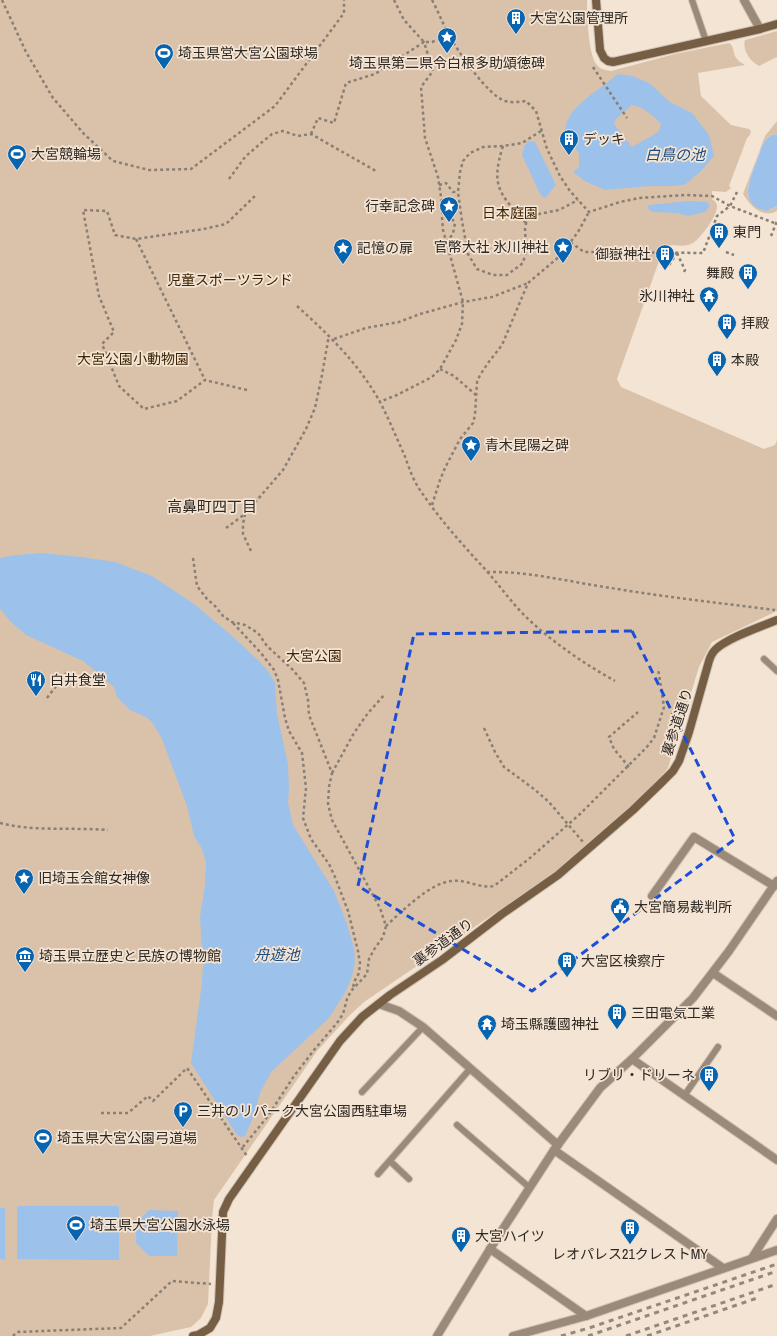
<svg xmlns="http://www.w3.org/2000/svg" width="777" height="1336" font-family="'Archivo Narrow','Noto Sans JP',sans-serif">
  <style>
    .green { fill: #dac2aa }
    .water { fill: #9cc1ea; fill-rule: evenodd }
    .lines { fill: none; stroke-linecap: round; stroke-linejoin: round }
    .lane-casing { stroke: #d0c2b4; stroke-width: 8 }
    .street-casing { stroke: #d0c2b4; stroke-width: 10 }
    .secondary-casing { stroke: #d0c2b4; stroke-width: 10 }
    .path { stroke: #897f74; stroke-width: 2.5; stroke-dasharray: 3 3; stroke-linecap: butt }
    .lane { stroke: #9b8a79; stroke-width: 6 }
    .street { stroke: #9b8a79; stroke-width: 8 }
    .secondary { stroke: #765e45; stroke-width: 8 }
    .rail { stroke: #93887d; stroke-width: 3; stroke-dasharray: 5 5; stroke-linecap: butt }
    .marked { fill: none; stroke: #1d4ed8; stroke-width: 3; stroke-dasharray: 8 5; stroke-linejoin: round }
    .labels { text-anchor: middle; stroke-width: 3.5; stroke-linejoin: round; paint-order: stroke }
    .poi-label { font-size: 14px; fill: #2e2822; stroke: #f4e4d4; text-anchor: start }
    .park-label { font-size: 14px; fill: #3e2402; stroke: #f4e4d4 }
    .street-label { font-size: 14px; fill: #2e2822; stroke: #f4e4d4 }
    .water-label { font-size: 15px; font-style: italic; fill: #1a4d80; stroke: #f4e4d4 }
    .neighbourhood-label { font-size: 15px; fill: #2e2822; stroke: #f4e4d4 }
  </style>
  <rect width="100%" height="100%" fill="#f4e4d4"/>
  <g class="green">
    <path d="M 0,0 L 587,0 C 587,14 588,55 597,65 C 600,69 605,70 611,71 L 675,54 L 729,43 C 735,47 732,53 737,59 C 739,62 743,63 745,65 L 698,73 L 701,96 L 731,125 L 749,129 L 751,131 L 750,135 L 747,138 L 729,186 L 731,188 L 726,192 L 712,191 L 712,199 C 715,201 717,203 717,206 C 718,215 699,241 691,244 C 683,248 673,243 664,247 L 617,379 L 621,387 L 764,449 L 775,445 L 777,440 L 777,611 L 712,642 L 699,667 L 668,768 L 649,790 L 629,809 L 555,872 L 364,1002 L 349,1016 L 317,1051 L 214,1200 L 212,1219 L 208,1304 L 201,1318 L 191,1327 L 150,1336 L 0,1336 Z"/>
    <path d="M 777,31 L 777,57 L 759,66 C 750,61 742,50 745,40 Z"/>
    <path d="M 777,121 L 777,134 C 772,135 769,136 766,140 C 761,145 759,155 756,162 C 748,184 738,205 770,210 L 777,206 L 777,211 C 763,219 750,206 743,194 L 765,136 Z"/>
  </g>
  <g class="water">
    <path d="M 618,74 L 632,76 L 649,83 L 670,102 L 692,113 L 709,135 L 714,156 L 701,171 L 686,184 L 676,186 L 649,186 L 605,190 L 585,181 L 573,172 L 579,167 L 579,154 L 571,140 L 563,140 L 567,121 L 573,111 L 591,94 L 599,89 ZM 632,105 C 642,106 654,116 661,124 L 659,131 L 652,136 L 632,147 L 614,124 L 616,119 Z"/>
    <path d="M 777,134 L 777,206 L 767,211 C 737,205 750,179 757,160 C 760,153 761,145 766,140 C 769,136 772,135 777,134 Z"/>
    <polygon points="528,141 535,142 556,185 546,197 543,197 540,194 522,155 525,145"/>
    <polygon points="689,201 707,202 710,206 705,212 688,216 677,213 653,212 647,208 649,205"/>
    <polygon points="42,553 81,557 115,562 152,576 194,604 231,635 259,661 268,671 275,683 277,714 288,764 289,790 288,802 293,825 334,891 346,921 354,948 355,962 352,976 346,991 329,1018 271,1072 260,1093 254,1115 245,1136 241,1137 237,1135 191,1063 201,990 203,967 200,917 205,885 206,862 202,849 194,836 187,806 162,739 152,722 146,717 130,710 117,697 114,687 100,675 83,661 26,635 12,623 0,609 0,558 16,555"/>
    <polygon points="17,1206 119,1206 119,1260 17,1259"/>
    <polygon points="0,1208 5,1208 5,1260 0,1259"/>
    <polygon points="149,1210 178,1211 177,1256 149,1256 136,1243 136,1223"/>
  </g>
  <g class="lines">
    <g class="lane-casing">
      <g id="lane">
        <polyline points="692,0 706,41"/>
        <polyline points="764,659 777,671"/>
        <polyline points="362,1092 423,1027"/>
        <polyline points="684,1096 718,1047"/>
        <polyline points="457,1125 530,1188"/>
        <polyline points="390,1161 409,1179"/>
        <polyline points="378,1174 470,1069"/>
      </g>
    </g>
    <g class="street-casing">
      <g id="street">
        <polyline points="744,0 760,29"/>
        <polyline points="652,896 694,837 774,886"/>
        <polyline points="713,973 777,1016"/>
        <polyline points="379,1004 399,1011 423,1027 558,1145"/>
        <polyline points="632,1059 777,1160"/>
        <polyline points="554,1150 723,1268"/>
        <polyline points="490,1249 586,1316"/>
        <polyline points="752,1258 777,1219"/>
        <polyline points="437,1336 490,1249 554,1150 600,1088 632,1059 693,998 729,951 777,881"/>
        <polyline points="513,1336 586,1316 777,1250"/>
      </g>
    </g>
    <g class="secondary-casing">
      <g id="secondary">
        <polyline points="596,0 600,50 604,58 608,61 613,62 760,29 777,24"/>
        <path d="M 193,1336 L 198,1335 L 210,1328 L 216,1318 L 219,1302 L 223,1212 L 229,1199 L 340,1041 L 362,1017 L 390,995 L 442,960 L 502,914 L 558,875 L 633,810 L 661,783 L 673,771 L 679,761 L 689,732 L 709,661 C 710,658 712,653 715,650 C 727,638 760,627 777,620"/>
      </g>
    </g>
    <g class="path">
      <polyline points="2,0 26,52 53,98 84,134 113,161 149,170 191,169 275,106 344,13 344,0"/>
      <polyline points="394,0 404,20 424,42 432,42 450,35"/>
      <path d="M 432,0 C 438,11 442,22 448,33 C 456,49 488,96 505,101 C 512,103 519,102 526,101 L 536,111 L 547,149 L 560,176 L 570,191 L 589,212 L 620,202 L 639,198 L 685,195 L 712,196 L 730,206 L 717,216 L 703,253 L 584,252 L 570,242"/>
      <polyline points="593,67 627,118"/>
      <polyline points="541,131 522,143 503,146 483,147 470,153 463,161 460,172 458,192 462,221 468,254 477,269 493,275 507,275 523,263 526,251 525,228 527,220 534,215 559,210 578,200"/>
      <polyline points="311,134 318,118 334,123 346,83 375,74 424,42 433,71 421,87 425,138 438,177 443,210 442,218 443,230 463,302 462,324 456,340 440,369 432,377 397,395 379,402"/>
      <path d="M 503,146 C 490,187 500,194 526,223"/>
      <polyline points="229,179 245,157 261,143 272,134 283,131 298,136 311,134 376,171"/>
      <polyline points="439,185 446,183 453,192 458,192"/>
      <polyline points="737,192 730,206 777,224"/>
      <polyline points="443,211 449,215 455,223 453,234 447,241"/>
      <polyline points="771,236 777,221"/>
      <polyline points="136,239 205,380"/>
      <polyline points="726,252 734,255"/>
      <polyline points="677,253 685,270 683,274"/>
      <polyline points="669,265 677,253"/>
      <path d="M 297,306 C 329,335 359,364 380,402 C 389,419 396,437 404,454 C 408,465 412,477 418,487 C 437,516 460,542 483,567 C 498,583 510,601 525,616 C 552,642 583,663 615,681"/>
      <polyline points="334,339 366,328 399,322 420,314 463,302 492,297 528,283"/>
      <polyline points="440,369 454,376 476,395"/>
      <polyline points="247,390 205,380 177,401 144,409 119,386 102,344 114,332 99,296 83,210 107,211 115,235 136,239 204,229 226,224 257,194"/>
      <polyline points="432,505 440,480 445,468 460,439 473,423 475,415 477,382 480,375 488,363 502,345 528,283 560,256 578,232 589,212"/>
      <polyline points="226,528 245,514"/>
      <polyline points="251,551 243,534 243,524 245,514 283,470 306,429 315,408 322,375 329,335"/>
      <polyline points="193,558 197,586 207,599 215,606 223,616 232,622 245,625 258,633 267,646 292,669 304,683 308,700 309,715 332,773 329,787 328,804 332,820 380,908 386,926 383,937 375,948 369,959 367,974 351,991 347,999 343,1014 337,1023 314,1050 294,1076 268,1116 242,1148"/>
      <path d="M 487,572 C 529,571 570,582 611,588 C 665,597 720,603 775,610"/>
      <polyline points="233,623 261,653 274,670 278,680 285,718 289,731 302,753 306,788 303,818 311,839 329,864 335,877 348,911 358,951 360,963 359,973 354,982 353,989"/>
      <polyline points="47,698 66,673"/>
      <polyline points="484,728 495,752 504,767 534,789 549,802 583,842"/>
      <polyline points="629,767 614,749 609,737 638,712"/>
      <polyline points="332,773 354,733 368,713 385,694"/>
      <path d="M 0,823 C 36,832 72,827 108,830"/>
      <path d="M 386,926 C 401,912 431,882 452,881 C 466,879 480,889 494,886 L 530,858 L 580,814 L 646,748 L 654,738 L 664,707 L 658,668"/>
      <polyline points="101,1113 128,1113 148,1096 153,1101 187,1068 247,1156"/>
      <polyline points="13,1336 17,1332 121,1328 172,1281 211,1284"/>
    </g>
    <use href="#lane" class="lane"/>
    <use href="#street" class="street"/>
    <use href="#secondary" class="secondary"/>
    <g class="rail">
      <polyline points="561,1336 589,1328 777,1264"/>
      <polyline points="588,1336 777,1271"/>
      <polyline points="626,1336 777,1284"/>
      <polyline points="647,1336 760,1297"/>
    </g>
  </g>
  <path class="marked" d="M 632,631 L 735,839 L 532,991 L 358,886 L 414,634 Z"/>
  <defs>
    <g id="building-pin" transform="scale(1)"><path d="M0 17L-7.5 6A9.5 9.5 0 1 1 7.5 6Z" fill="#0764b1" stroke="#f4e4d4"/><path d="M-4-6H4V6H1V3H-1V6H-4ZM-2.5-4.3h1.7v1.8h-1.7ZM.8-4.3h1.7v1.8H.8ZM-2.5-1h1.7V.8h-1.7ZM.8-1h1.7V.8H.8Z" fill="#fff"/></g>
    <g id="sight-pin" transform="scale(1)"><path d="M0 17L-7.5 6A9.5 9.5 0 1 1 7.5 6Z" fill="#0764b1" stroke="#f4e4d4"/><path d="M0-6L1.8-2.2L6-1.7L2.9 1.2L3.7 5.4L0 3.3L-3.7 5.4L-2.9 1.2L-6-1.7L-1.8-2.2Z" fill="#fff"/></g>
    <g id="stadium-pin" transform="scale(1)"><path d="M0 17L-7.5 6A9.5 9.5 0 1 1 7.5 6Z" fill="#0764b1" stroke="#f4e4d4"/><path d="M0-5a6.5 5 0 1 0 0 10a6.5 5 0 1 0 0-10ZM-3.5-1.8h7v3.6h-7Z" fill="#fff"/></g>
    <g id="temple-pin" transform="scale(1)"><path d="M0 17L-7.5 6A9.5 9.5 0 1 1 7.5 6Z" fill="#0764b1" stroke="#f4e4d4"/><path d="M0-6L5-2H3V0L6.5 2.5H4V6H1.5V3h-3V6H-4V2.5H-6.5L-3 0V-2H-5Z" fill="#fff"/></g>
    <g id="restaurant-pin" transform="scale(1)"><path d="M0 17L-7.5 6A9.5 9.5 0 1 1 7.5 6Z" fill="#0764b1" stroke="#f4e4d4"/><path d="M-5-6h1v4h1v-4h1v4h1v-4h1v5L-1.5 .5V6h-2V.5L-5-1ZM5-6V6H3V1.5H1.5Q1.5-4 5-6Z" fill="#fff"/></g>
    <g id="civic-pin" transform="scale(1)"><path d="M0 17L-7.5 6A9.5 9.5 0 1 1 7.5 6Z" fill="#0764b1" stroke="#f4e4d4"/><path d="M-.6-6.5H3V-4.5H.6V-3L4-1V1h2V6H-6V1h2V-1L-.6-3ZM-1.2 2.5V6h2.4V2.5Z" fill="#fff"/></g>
    <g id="museum-pin" transform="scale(1)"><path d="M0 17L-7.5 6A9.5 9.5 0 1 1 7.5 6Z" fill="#0764b1" stroke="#f4e4d4"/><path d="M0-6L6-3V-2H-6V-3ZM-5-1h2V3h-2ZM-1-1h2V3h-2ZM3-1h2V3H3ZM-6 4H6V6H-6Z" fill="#fff"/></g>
    <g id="parking-pin" transform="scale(1)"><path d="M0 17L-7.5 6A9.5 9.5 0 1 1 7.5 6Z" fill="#0764b1" stroke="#f4e4d4"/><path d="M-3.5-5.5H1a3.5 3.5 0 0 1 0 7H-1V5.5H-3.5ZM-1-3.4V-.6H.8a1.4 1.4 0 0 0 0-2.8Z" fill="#fff"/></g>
  </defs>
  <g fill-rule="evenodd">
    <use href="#building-pin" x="516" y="18"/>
    <use href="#sight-pin" x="447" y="37"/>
    <use href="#stadium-pin" x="164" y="53"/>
    <use href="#building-pin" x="569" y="139"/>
    <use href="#stadium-pin" x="17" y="154"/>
    <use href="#sight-pin" x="449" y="206"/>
    <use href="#building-pin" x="719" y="232"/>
    <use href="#sight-pin" x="563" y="247"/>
    <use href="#sight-pin" x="343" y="248"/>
    <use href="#building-pin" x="665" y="254"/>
    <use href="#building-pin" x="748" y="273"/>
    <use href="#temple-pin" x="709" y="296"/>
    <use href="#building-pin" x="727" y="323"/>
    <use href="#building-pin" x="717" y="360"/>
    <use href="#sight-pin" x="471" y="445"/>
    <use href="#restaurant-pin" x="36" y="680"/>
    <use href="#sight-pin" x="24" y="878"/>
    <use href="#civic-pin" x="620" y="907"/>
    <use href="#museum-pin" x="25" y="956"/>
    <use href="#building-pin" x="567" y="961"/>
    <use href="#building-pin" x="617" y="1013"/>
    <use href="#temple-pin" x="487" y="1024"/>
    <use href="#building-pin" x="709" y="1075"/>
    <use href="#parking-pin" x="183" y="1111"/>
    <use href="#stadium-pin" x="43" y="1138"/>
    <use href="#stadium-pin" x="76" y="1225"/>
    <use href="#building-pin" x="630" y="1228"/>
    <use href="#building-pin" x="461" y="1236"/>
  </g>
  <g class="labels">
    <g class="poi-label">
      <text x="530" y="23">大宮公園管理所</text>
      <text x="178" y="58">埼玉県営大宮公園球場</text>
      <text x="447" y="68" text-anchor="middle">埼玉県第二県令白根多助頌徳碑</text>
      <text x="583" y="144">デッキ</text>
      <text x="31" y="159">大宮競輪場</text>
      <text x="435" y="211" text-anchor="end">行幸記念碑</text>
      <text x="733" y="237">東門</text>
      <text x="549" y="252" text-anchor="end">官幣大社 氷川神社</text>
      <text x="357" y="253">記憶の扉</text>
      <text x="651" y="259" text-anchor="end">御嶽神社</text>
      <text x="734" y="278" text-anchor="end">舞殿</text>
      <text x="695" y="301" text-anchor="end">氷川神社</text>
      <text x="741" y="328">拝殿</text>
      <text x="731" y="365">本殿</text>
      <text x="485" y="450">青木昆陽之碑</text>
      <text x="50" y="685">白井食堂</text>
      <text x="38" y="883">旧埼玉会館女神像</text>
      <text x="634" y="912">大宮簡易裁判所</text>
      <text x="39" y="961">埼玉県立歴史と民族の博物館</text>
      <text x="581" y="966">大宮区検察庁</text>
      <text x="631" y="1018">三田電気工業</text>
      <text x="501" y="1029">埼玉縣護國神社</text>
      <text x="695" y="1080" text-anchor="end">リブリ・ドリーネ</text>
      <text x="197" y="1116">三井のリパーク大宮公園西駐車場</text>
      <text x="57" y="1143">埼玉県大宮公園弓道場</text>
      <text x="90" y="1230">埼玉県大宮公園水泳場</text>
      <text x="475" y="1241">大宮ハイツ</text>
      <text x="630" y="1259" text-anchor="middle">レオパレス21クレストMY</text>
    </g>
    <g class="park-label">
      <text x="510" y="218">日本庭園</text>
      <text x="230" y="285">児童スポーツランド</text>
      <text x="133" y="364">大宮公園小動物園</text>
      <text x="314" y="661">大宮公園</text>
    </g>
    <g class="street-label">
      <text transform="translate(677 722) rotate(-72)" y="5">裏参道通り</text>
      <text transform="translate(443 942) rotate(-36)" y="5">裏参道通り</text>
    </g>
    <g class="water-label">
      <text x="675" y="160">白鳥の池</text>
      <text x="277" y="960">舟遊池</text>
    </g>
    <g class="neighbourhood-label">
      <text x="212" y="512">高鼻町四丁目</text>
    </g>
  </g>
</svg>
